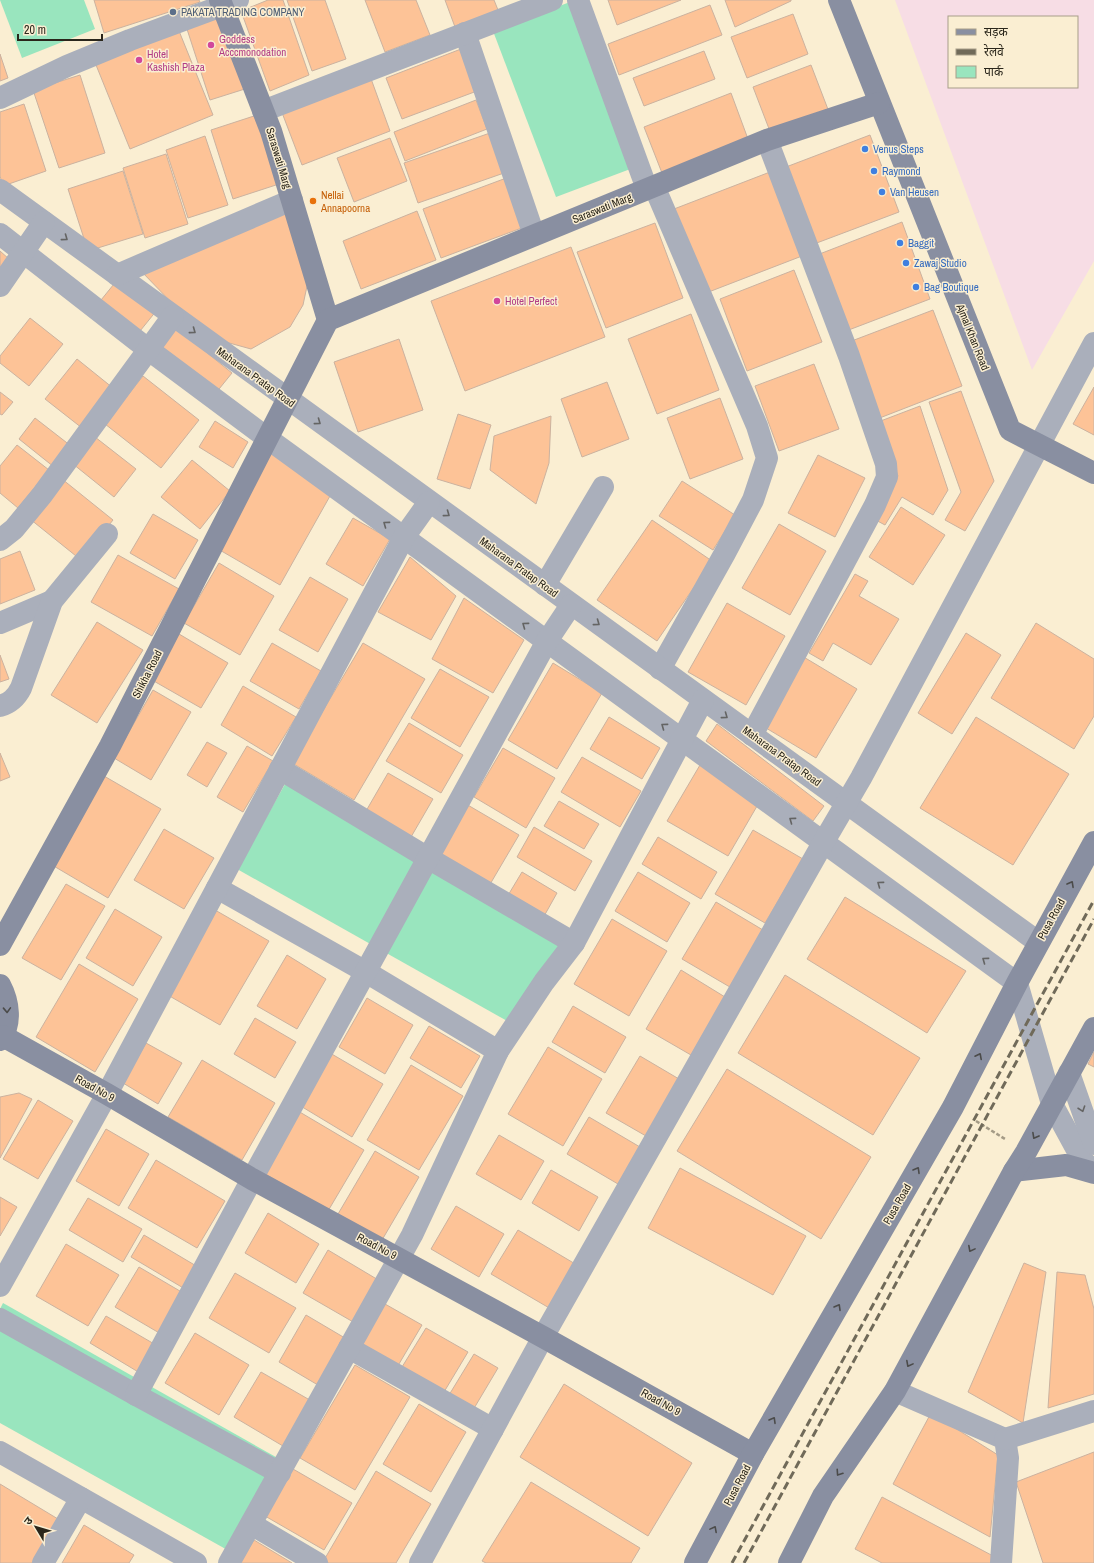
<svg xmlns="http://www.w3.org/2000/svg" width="1094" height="1563" font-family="'Archivo Narrow','Noto Sans Devanagari',sans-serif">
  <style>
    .education { fill: #f7dde5; fill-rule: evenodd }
    .green { fill: #99e5be }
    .building { fill: #fdc397; stroke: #cbb29f }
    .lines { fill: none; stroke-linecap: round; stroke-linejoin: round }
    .path { stroke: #a49b86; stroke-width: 2.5; stroke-dasharray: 4 2; stroke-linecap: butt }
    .street { stroke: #aaafbb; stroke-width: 22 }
    .secondary { stroke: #898fa1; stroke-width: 22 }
    .rail { stroke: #706a59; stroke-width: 3; stroke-dasharray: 8 4; stroke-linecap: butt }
    .oneway { stroke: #646463 }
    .oneway2 { stroke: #4b4b4a }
    .service-dot { fill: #5c6f8a; stroke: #faeed2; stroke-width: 1.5 }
    .hotel-dot { fill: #d1479c; stroke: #faeed2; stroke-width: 1.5 }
    .shop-dot { fill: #3f7fe0; stroke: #faeed2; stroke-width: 1.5 }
    .food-dot { fill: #e8710a; stroke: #faeed2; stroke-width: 1.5 }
    .labels { text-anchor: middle; stroke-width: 3; stroke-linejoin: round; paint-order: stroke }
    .service-label { font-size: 11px; fill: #4e5e75; stroke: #faeed2; text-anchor: start }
    .hotel-label { font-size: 11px; fill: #b23c85; stroke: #faeed2; text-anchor: start }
    .shop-label { font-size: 11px; fill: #366cbe; stroke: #faeed2; text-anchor: start }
    .street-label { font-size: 11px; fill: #2a261b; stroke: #faeed2 }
    .food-label { font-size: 11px; fill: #c56008; stroke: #faeed2; text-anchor: start }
  </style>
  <rect width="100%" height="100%" fill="#faeed2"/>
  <path class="education" d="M 895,0 L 1094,0 L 1094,261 L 1032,370 ZM 949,17 L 1077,17 L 1077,87 L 949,87 Z"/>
  <g class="green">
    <polygon points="0,0 84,0 95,29 22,58"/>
    <polygon points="570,2 633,168 556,197 493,31"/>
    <polygon points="289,777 568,934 516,1026 237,869"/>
    <polygon points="3,1303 283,1461 231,1552 0,1423 0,1309"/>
  </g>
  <g class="building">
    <polygon points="94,0 199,0 200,2 104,33"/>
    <polygon points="268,0 283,0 309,75 270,91 241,11"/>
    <polygon points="287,0 325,0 346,59 312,71"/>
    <polygon points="365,0 416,0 430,35 385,52"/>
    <polygon points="445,0 494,0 498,10 455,27"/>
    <polygon points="608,0 681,0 617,25"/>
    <polygon points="725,0 791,0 791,1 735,27"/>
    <polygon points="710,5 722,35 619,75 608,44"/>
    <polygon points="225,14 248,88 210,100 186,26"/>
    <polygon points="793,14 808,54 747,78 731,37"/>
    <polygon points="177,26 213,115 130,149 94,60"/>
    <polygon points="461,49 477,91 402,119 386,78"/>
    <polygon points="704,51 715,79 644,106 633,78"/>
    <polygon points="0,54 8,78 0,81"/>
    <polygon points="811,65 829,112 771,134 753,87"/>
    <polygon points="80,75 105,153 59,168 33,90"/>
    <polygon points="370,76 390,131 302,165 281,110"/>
    <polygon points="731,93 748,139 662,173 644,127"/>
    <polygon points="476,100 487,129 405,161 394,132"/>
    <polygon points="24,104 46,171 3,186 0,176 0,112"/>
    <polygon points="257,115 279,184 233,199 211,130"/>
    <polygon points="490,133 504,173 418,203 404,163"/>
    <polygon points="870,135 899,212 814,244 786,167"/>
    <polygon points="205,136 228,205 188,218 166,150"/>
    <polygon points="390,138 407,181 354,202 337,158"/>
    <polygon points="166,154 188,224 145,238 123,168"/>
    <polygon points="123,171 143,234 88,251 68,189"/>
    <polygon points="770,172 802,256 706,293 674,209"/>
    <polygon points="509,177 527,226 441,258 423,209"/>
    <polygon points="291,211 310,272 303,305 290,327 251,349 204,336 141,271"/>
    <polygon points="417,211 436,260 361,289 343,241"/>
    <polygon points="902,222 930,299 846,331 817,255"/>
    <polygon points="655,223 683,298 606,328 577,252"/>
    <polygon points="571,247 605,337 465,391 431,301"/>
    <polygon points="0,251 9,259 0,270"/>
    <polygon points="794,270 822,342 747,371 720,299"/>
    <polygon points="118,279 157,310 136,336 97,305"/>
    <polygon points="933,310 962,386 877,419 849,342"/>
    <polygon points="691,314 719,390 657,414 628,339"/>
    <polygon points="30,318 63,344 29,386 0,363 0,356"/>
    <polygon points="174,326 232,373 215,394 157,347"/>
    <polygon points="399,339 423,410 358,432 334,362"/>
    <polygon points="77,359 113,388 82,428 45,399"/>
    <polygon points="814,364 839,429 779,451 755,386"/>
    <polygon points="143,376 199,420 161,468 105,424"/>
    <polygon points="607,382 629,439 582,457 561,399"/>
    <polygon points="1094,387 1094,435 1073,424"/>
    <polygon points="961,391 994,481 965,531 945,520 961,492 929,402"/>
    <polygon points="0,392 13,402 2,415 0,414"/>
    <polygon points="720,398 743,459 690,479 667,418"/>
    <polygon points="920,406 948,490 933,515 902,497 885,525 872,518 898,476 878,422"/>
    <polygon points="458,414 491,425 470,489 437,479"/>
    <polygon points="551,416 549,463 536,504 490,470 494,436"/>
    <polygon points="35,418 71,446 54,467 19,439"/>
    <polygon points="215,421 248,442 233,468 199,447"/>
    <polygon points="95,437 136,469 114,497 73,464"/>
    <polygon points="17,445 49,470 18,508 0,493 0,466"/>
    <polygon points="271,451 330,496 280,585 218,549"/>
    <polygon points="818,455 865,478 835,537 788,513"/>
    <polygon points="192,460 230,491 200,529 161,497"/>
    <polygon points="62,479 113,520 81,560 30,519"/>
    <polygon points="682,481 735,515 713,550 659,516"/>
    <polygon points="901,507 945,535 913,585 869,557"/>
    <polygon points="153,514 198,540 175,579 130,553"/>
    <polygon points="353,518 390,539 363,586 326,564"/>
    <polygon points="652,520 712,561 657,641 597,600"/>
    <polygon points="779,524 826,551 790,615 742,588"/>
    <polygon points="20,551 35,590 0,604 0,559"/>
    <polygon points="118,555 179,589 152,636 91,602"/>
    <polygon points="410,557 456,596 431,640 378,612"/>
    <polygon points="219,563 274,596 240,655 184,623"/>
    <polygon points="855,574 868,581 859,596 899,619 871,665 833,643 823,661 809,653"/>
    <polygon points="310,577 348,599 318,652 279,630"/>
    <polygon points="464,598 524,640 493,693 432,659"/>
    <polygon points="727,603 785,636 746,705 688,672"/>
    <polygon points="97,622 143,650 97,723 51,695"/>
    <polygon points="1036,623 1094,659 1094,716 1074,749 991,698"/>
    <polygon points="966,633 1001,655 952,734 918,713"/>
    <polygon points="179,634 228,663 201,708 152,680"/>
    <polygon points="272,643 321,671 299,709 250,681"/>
    <polygon points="363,643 425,679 354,800 292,763"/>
    <polygon points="0,655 9,679 0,682"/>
    <polygon points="802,656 857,689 816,758 761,725"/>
    <polygon points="553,663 602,693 557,769 508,740"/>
    <polygon points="440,669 489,697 460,747 411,718"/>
    <polygon points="243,686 296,717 272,756 221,725"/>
    <polygon points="153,690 191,712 151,780 114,758"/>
    <polygon points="609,717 660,748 642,779 590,749"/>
    <polygon points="976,717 1069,774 1013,865 920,808"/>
    <polygon points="409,723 463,755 441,793 386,761"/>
    <polygon points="717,724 824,806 813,821 706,741"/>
    <polygon points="207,742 227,753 207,787 187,775"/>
    <polygon points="247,746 273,761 243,812 217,797"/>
    <polygon points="503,748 555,778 526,828 474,797"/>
    <polygon points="0,753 10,777 0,781"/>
    <polygon points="582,757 641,791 620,827 561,792"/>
    <polygon points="700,765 760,801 728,856 667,821"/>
    <polygon points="388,773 433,799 411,837 366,811"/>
    <polygon points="104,776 161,809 108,898 52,865"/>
    <polygon points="559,801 599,824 584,849 544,826"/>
    <polygon points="466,804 519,835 489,886 436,855"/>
    <polygon points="534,827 592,861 575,891 517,857"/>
    <polygon points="164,829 214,858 184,909 134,880"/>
    <polygon points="753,830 803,859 765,923 715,894"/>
    <polygon points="658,837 717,872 701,899 642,864"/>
    <polygon points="522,872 557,893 543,918 507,897"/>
    <polygon points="638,872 690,903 667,942 615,911"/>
    <polygon points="66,884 105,906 61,980 22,958"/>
    <polygon points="845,897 966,971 927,1033 807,959"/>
    <polygon points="716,902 768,933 735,990 682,959"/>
    <polygon points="115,909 162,937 133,986 86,958"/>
    <polygon points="215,910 269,941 220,1025 166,994"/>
    <polygon points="612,919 667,951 629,1016 574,984"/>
    <polygon points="287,955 326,979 297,1029 257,1006"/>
    <polygon points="79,964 138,999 95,1072 36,1037"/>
    <polygon points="681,970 725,997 691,1055 646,1029"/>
    <polygon points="785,975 920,1058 873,1135 738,1053"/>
    <polygon points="367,998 413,1025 385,1074 339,1047"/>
    <polygon points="573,1006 626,1037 605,1073 552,1042"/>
    <polygon points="255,1018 296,1042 275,1078 234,1054"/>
    <polygon points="429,1026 480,1056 461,1088 410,1058"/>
    <polygon points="146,1043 182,1063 158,1104 123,1083"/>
    <polygon points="548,1047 602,1079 563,1146 508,1114"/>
    <polygon points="1094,1052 1094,1067 1088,1064"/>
    <polygon points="330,1053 383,1084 352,1137 299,1105"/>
    <polygon points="640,1056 679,1079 646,1136 606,1113"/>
    <polygon points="202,1060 275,1103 242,1160 168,1117"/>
    <polygon points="411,1065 463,1096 419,1170 367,1140"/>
    <polygon points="727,1069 871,1157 821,1239 677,1151"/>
    <polygon points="19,1093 32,1099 0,1158 0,1097"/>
    <polygon points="38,1100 73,1121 38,1179 3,1159"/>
    <polygon points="298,1111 364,1150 328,1211 262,1172"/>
    <polygon points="589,1117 640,1147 618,1184 567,1154"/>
    <polygon points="106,1129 149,1154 119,1206 76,1181"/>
    <polygon points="499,1135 544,1161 521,1200 476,1174"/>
    <polygon points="375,1151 419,1177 382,1240 338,1214"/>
    <polygon points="156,1160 225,1201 197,1248 128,1208"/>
    <polygon points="680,1168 806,1236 773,1295 648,1228"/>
    <polygon points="551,1170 598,1197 579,1231 532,1203"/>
    <polygon points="0,1197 17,1207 0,1236"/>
    <polygon points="88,1198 142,1229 123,1262 69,1230"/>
    <polygon points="456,1206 504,1234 479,1277 431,1249"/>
    <polygon points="268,1213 319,1244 296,1283 245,1253"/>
    <polygon points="518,1230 577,1265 551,1309 491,1274"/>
    <polygon points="144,1235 198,1267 185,1289 131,1257"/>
    <polygon points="66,1244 119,1275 88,1326 36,1296"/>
    <polygon points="328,1250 380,1281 355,1323 303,1293"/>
    <polygon points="1024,1263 1046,1272 1023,1423 968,1392"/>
    <polygon points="139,1267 185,1294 161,1334 115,1307"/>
    <polygon points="1057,1272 1085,1275 1094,1309 1094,1394 1048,1408"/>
    <polygon points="235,1273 296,1308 269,1353 209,1318"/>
    <polygon points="385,1304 422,1325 396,1369 359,1347"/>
    <polygon points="306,1315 350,1341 323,1388 279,1362"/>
    <polygon points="106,1316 156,1345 140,1373 90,1343"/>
    <polygon points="426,1328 468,1352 444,1392 402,1367"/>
    <polygon points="195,1333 249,1365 219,1415 165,1383"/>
    <polygon points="474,1354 498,1368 473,1410 449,1395"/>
    <polygon points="355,1365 410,1397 355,1490 300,1458"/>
    <polygon points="261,1372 315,1403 288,1449 234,1417"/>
    <polygon points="564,1384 692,1463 648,1536 520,1457"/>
    <polygon points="419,1404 466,1432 431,1492 383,1464"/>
    <polygon points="931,1413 998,1455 990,1537 893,1484"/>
    <polygon points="1094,1452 1094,1563 1043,1563 1016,1482"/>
    <polygon points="293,1469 352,1503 324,1550 265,1516"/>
    <polygon points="376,1471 431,1504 396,1563 329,1563 324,1560"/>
    <polygon points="531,1482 640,1548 631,1563 486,1563 482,1561"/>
    <polygon points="0,1484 58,1519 32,1563 0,1563"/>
    <polygon points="882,1497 995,1557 991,1563 882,1563 855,1549"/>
    <polygon points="84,1525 134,1555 129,1563 62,1563"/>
    <polygon points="254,1540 292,1563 240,1563"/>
  </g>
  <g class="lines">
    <polyline class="path" points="976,1121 1005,1139"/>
    <g class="street">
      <polyline points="578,0 647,189"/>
      <polyline points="465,33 534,235"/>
      <polyline points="0,98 67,66 130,40 238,0"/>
      <polyline points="263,111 552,0"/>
      <polyline points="654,186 757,426 767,458 753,500 725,553 660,669"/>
      <polyline points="0,190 1038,942"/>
      <polyline points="0,234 149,350 267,438 1017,983 1052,1104 1083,1161 1094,1171"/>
      <polyline points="117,275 292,200"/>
      <polyline points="0,286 44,222"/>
      <polyline points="0,540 14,529 42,495 173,316"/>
      <polyline points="545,585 603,487"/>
      <polyline points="0,623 52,601"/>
      <path d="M 0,706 C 10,703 16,698 21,688 L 52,601 L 107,534"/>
      <polyline points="752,735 875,505 887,477 886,464 849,356 767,140"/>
      <polyline points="280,769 428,858 574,943"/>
      <polyline points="217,888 366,972 498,1051"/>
      <polyline points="1069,1073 1094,1144"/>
      <polyline points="0,1286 107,1094 404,537 429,502"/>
      <polyline points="0,1319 136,1395 280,1473"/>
      <polyline points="349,1348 493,1429"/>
      <polyline points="895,1391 1005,1439 1008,1458 1001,1563"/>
      <polyline points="136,1395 252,1179 547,641 571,605"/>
      <polyline points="1005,1439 1094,1411"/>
      <polyline points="0,1452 196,1563"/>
      <polyline points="251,1524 317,1563"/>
      <polyline points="43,1563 81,1498"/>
      <polyline points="229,1563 412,1235 498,1051 544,982 574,943 703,700"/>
      <polyline points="420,1563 543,1337 823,843 861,778 1094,343"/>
    </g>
    <g class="secondary">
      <polyline points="220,0 271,131 328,320"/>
      <polyline points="839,0 1010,430 1094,473"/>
      <polyline points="0,945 110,746 328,320 767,140 879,103"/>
      <path d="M 0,985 C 9,1002 12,1024 0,1040"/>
      <polyline points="3,1036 107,1094 252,1179 543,1337 753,1454"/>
      <polyline points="1014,1171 1066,1165 1094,1173"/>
      <polyline points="695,1563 753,1454 953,1107 1017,983 1094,842"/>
      <polyline points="789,1563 823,1496 895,1391 1014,1171 1026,1152 1094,1028"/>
    </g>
    <g class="rail">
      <polyline points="732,1563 1094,900"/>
      <polyline points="744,1563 1094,919"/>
    </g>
  </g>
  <defs><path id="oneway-chevron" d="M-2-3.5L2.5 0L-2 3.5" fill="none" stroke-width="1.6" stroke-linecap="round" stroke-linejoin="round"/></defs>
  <g class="oneway">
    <use href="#oneway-chevron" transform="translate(65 238) rotate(36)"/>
    <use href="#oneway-chevron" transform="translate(193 331) rotate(36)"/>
    <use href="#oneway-chevron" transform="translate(318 422) rotate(36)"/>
    <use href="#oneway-chevron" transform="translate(447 514) rotate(36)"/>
    <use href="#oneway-chevron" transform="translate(386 524) rotate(-144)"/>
    <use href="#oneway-chevron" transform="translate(597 623) rotate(36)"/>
    <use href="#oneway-chevron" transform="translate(525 625) rotate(-144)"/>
    <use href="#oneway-chevron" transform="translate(725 716) rotate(36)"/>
    <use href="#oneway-chevron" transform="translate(664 726) rotate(-144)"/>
    <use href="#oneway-chevron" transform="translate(792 820) rotate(-144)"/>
    <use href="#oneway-chevron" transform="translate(880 884) rotate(-144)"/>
    <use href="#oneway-chevron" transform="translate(985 960) rotate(-144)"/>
    <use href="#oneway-chevron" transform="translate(1082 1109) rotate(71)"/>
  </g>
  <g class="oneway2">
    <use href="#oneway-chevron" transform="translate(1071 884) rotate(-61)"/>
    <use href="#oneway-chevron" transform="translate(7 1010) rotate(88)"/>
    <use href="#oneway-chevron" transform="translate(979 1056) rotate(-63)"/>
    <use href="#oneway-chevron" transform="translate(1035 1136) rotate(119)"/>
    <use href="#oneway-chevron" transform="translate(917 1170) rotate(-60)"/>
    <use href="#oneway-chevron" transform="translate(971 1249) rotate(118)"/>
    <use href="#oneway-chevron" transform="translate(838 1307) rotate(-60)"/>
    <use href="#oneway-chevron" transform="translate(909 1364) rotate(118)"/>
    <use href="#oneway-chevron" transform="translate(773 1420) rotate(-60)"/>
    <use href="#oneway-chevron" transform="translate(839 1473) rotate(124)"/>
    <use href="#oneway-chevron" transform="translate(714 1529) rotate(-62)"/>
  </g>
  <circle class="service-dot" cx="173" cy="12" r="4"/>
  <g class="hotel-dot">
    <circle cx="211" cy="45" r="4"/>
    <circle cx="139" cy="60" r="4"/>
    <circle cx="497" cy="301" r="4"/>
  </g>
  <g class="shop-dot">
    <circle cx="865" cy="149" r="4"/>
    <circle cx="874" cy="171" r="4"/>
    <circle cx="882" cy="192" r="4"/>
    <circle cx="900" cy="243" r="4"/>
    <circle cx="906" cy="263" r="4"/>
    <circle cx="916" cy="287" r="4"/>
  </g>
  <circle class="food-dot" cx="313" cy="201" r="4"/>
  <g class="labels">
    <g class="service-label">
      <text x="181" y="16">PAKATA TRADING COMPANY</text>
    </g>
    <g class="hotel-label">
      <text x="219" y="43">Goddess<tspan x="219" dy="13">Acccmonodation</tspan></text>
      <text x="147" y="58">Hotel<tspan x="147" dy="13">Kashish Plaza</tspan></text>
      <text x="505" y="305">Hotel Perfect</text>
    </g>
    <g class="shop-label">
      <text x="873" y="153">Venus Steps</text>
      <text x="882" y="175">Raymond</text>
      <text x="890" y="196">Van Heusen</text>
      <text x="908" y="247">Baggit</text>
      <text x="914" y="267">Zawaj Studio</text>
      <text x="924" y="291">Bag Boutique</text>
    </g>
    <g class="street-label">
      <text transform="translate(279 158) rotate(73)" y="4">Saraswati Marg</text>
      <text transform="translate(602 208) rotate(-22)" y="4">Saraswati Marg</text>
      <text transform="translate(973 337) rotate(68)" y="4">Ajmal Khan Road</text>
      <text transform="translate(256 377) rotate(36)" y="4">Maharana Pratap Road</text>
      <text transform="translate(519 567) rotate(36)" y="4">Maharana Pratap Road</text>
      <text transform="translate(147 674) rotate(-63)" y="4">Shikha Road</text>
      <text transform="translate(782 756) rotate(36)" y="4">Maharana Pratap Road</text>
      <text transform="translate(1051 919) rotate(-61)" y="4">Pusa Road</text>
      <text transform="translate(95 1088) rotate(29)" y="4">Road No 9</text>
      <text transform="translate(897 1204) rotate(-60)" y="4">Pusa Road</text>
      <text transform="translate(377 1246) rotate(28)" y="4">Road No 9</text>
      <text transform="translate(661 1402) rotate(29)" y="4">Road No 9</text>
      <text transform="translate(737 1485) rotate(-62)" y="4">Pusa Road</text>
    </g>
    <g class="food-label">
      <text x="321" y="199">Nellai<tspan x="321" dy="13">Annapoorna</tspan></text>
    </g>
  </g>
  <rect x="948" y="16" width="130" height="72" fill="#faeed2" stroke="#a79e89"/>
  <rect x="956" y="29" width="20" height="6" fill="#898fa1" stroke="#a79e89"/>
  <text x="984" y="36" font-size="12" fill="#2a261b">सड़क</text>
  <rect x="956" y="49" width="20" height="6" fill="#706a59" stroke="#a79e89"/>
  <text x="984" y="56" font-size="12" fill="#2a261b">रेलवे</text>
  <rect x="956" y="66" width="20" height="12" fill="#99e5be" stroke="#a79e89"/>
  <text x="984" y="76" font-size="12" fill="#2a261b">पार्क</text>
  <g transform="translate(36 1527) rotate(308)" stroke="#faeed2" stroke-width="3" paint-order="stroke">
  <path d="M0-3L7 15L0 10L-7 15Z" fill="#2a261b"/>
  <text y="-6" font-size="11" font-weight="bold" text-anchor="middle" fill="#2a261b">उ</text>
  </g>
  <path d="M18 34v6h84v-6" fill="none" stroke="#2a261b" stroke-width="2"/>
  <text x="24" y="34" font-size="12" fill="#2a261b" stroke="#faeed2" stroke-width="3" paint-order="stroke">20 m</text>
</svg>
